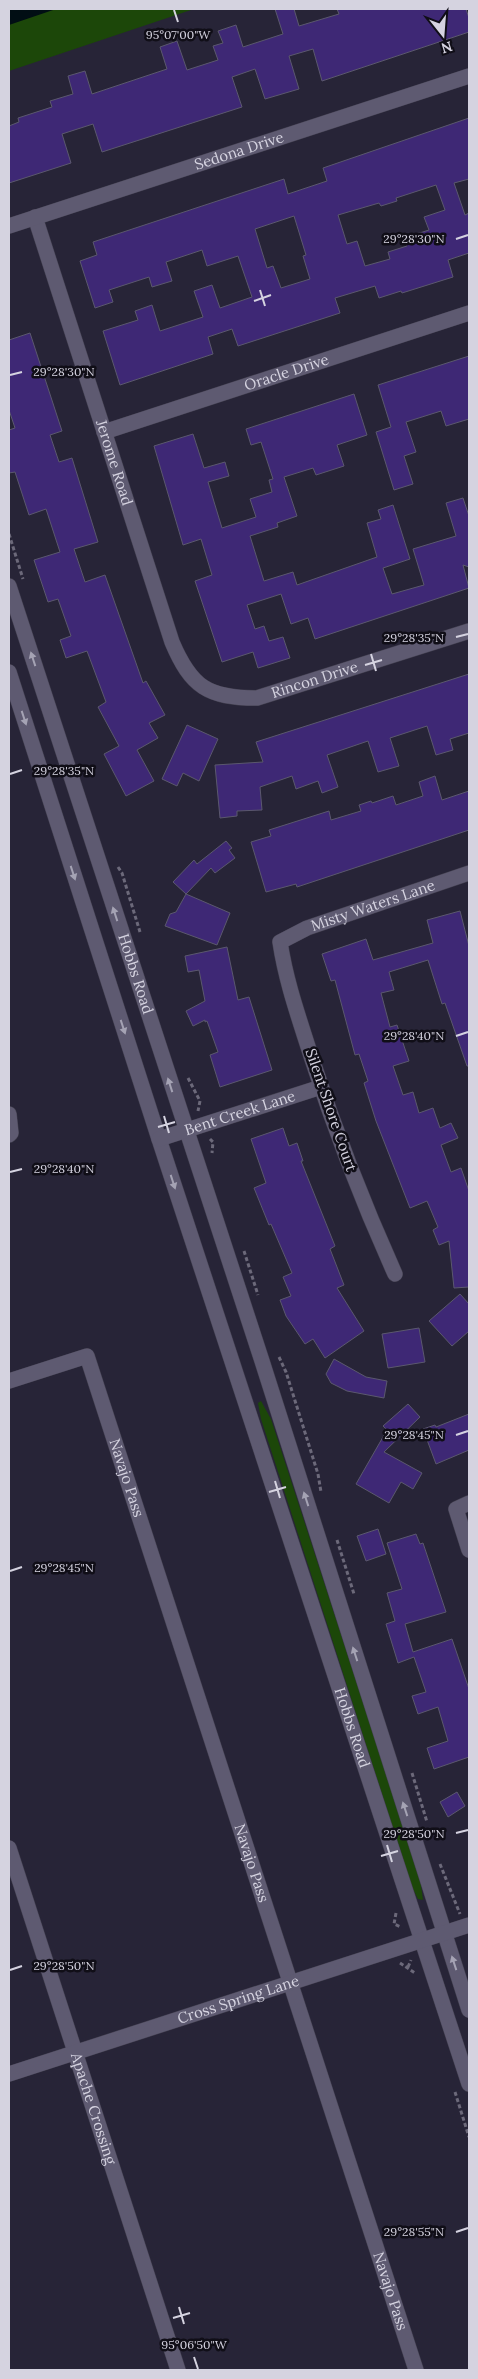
<svg xmlns="http://www.w3.org/2000/svg" width="478" height="2379" font-family="Lora,serif">
  <style>
    .green { fill: #1c4709 }
    .water { fill: #010e14 }
    .building { fill: #3e2875; stroke: #5b586e; fill-rule: evenodd }
    .lines { fill: none; stroke-linecap: round; stroke-linejoin: round }
    .minor-casing { stroke: #434050; stroke-width: 16 }
    .path { stroke: #6c697a; stroke-width: 3; stroke-dasharray: 4 2.5; stroke-linecap: butt }
    .minor { stroke: #5e5a71; stroke-width: 15 }
    .oneway { fill: #a5a3b4 }
    .ticks { fill: none; stroke: #d5d3e0; stroke-width: 2 }
    .labels { text-anchor: middle; stroke-width: 5; stroke-linejoin: round; paint-order: stroke }
    .street-label { font-size: 15px; fill: #d5d3e0; stroke: #100e17 }
    .ticks-label { font-size: 12px; text-anchor: middle; fill: #d5d3e0; stroke: #100e17; stroke-width: 5; stroke-linejoin: round; paint-order: stroke }
  </style>
  <rect width="100%" height="100%" fill="#272437"/>
  <g class="green">
    <polygon points="9,9 194,9 9,71"/>
    <polygon points="261,1401 271,1419 420,1878 423,1900 418,1899 412,1887 261,1419 258,1403"/>
  </g>
  <polygon class="water" points="9,9 56,9 9,25"/>
  <g class="building">
    <polygon points="275,9 294,9 299,26 339,14 337,9 466,9 469,18 469,32 322,81 313,49 289,56 299,89 265,99 255,69 232,77 242,107 102,152 93,124 62,134 71,163 9,183 9,126 19,122 18,118 52,107 50,101 73,94 68,76 85,71 92,94 167,69 160,47 177,41 187,70 218,60 213,46 223,43 218,31 236,25 243,47 283,34"/>
    <path d="M 469,118 L 469,179 L 454,183 L 465,215 L 469,213 L 469,253 L 448,260 L 453,277 L 402,293 L 401,291 L 379,298 L 375,286 L 335,298 L 340,313 L 238,346 L 232,329 L 208,337 L 213,354 L 120,385 L 103,331 L 138,320 L 135,311 L 152,305 L 160,331 L 203,317 L 194,291 L 212,285 L 220,308 L 252,297 L 238,256 L 207,266 L 202,250 L 166,262 L 172,281 L 152,287 L 149,277 L 109,290 L 113,302 L 95,308 L 80,261 L 97,255 L 93,242 L 284,179 L 288,194 L 327,181 L 323,168 ZM 436,185 L 445,210 L 424,217 L 429,230 L 404,238 L 407,246 L 388,252 L 390,259 L 365,266 L 357,241 L 347,244 L 338,215 L 379,203 L 381,206 L 397,201 L 396,198 ZM 294,216 L 306,255 L 303,256 L 310,279 L 281,288 L 273,266 L 267,268 L 255,229 Z"/>
    <polygon points="30,333 62,431 50,435 59,462 72,458 98,542 74,549 85,582 105,575 143,683 146,681 165,715 149,723 158,738 137,750 154,781 126,796 104,754 119,746 98,707 106,702 87,651 66,658 60,640 71,636 58,599 48,602 34,560 60,552 46,509 29,515 15,472 9,473 9,430 15,428 9,410 9,340"/>
    <polygon points="469,356 469,419 446,426 441,411 406,422 416,452 404,456 413,484 394,490 376,432 391,427 378,385"/>
    <polygon points="354,394 367,435 337,445 344,466 316,475 313,468 284,477 297,516 277,523 278,527 250,536 264,581 293,572 297,585 377,557 367,523 381,519 378,510 393,505 410,559 383,568 392,594 424,585 413,549 456,536 446,503 463,498 469,516 469,567 463,565 469,588 315,639 308,618 291,624 281,594 247,605 255,629 264,626 269,641 283,637 290,658 258,668 253,652 222,662 195,581 212,575 201,539 183,545 154,446 193,434 204,468 225,462 229,476 208,482 222,528 256,517 250,499 272,492 269,480 273,479 261,442 251,445 246,429"/>
    <polygon points="469,674 469,733 450,739 453,750 436,755 427,726 390,738 399,766 378,772 368,741 327,755 338,787 322,793 318,781 296,789 292,776 260,787 262,810 237,811 237,816 220,818 215,765 263,762 256,742"/>
    <polygon points="187,725 218,739 199,781 183,773 177,786 162,779"/>
    <polygon points="435,776 442,800 469,791 469,830 297,887 296,884 266,892 251,842 271,836 269,830 329,811 331,820 361,811 359,805 371,801 372,803 393,796 396,805 423,796 419,782"/>
    <polygon points="226,841 232,848 229,850 235,858 215,873 211,868 186,894 230,913 217,945 165,926 170,914 176,912 186,894 173,882 194,860 197,864"/>
    <polygon points="460,911 469,946 469,1066 467,1066 445,1003 442,1004 428,960 389,972 394,990 381,993 390,1027 397,1025 409,1061 393,1066 403,1095 413,1092 419,1113 433,1108 440,1128 451,1123 458,1138 441,1145 451,1172 461,1168 469,1191 469,1287 454,1288 449,1241 439,1245 433,1230 438,1227 427,1201 410,1208 376,1121 364,1083 368,1081 359,1054 355,1055 335,980 331,981 322,954 366,939 373,960 433,943 427,920"/>
    <polygon points="227,947 238,1000 249,997 272,1070 220,1087 210,1055 218,1052 207,1021 205,1022 205,1020 193,1026 186,1011 205,1001 199,970 188,972 185,956"/>
    <polygon points="283,1128 289,1146 297,1143 303,1161 301,1161 335,1246 330,1249 344,1285 337,1288 364,1331 325,1358 313,1339 305,1344 286,1316 280,1300 291,1296 283,1277 292,1273 271,1224 269,1225 254,1188 266,1183 251,1139"/>
    <polygon points="460,1294 469,1304 469,1331 452,1346 429,1321"/>
    <polygon points="419,1328 425,1362 388,1368 382,1334"/>
    <polygon points="334,1359 366,1377 387,1381 384,1398 347,1391 331,1383 326,1374"/>
    <polygon points="408,1404 420,1417 384,1452 422,1473 413,1489 401,1482 389,1503 356,1484 387,1430 383,1426"/>
    <polygon points="469,1414 469,1450 436,1464 423,1429 435,1425 436,1427"/>
    <polygon points="378,1529 386,1554 366,1561 357,1536"/>
    <polygon points="416,1534 420,1544 423,1543 446,1612 405,1624 413,1652 452,1639 469,1689 469,1757 434,1769 427,1748 448,1741 438,1707 418,1714 412,1696 426,1692 414,1657 398,1663 386,1624 395,1621 387,1593 402,1589 387,1543"/>
    <polygon points="457,1792 465,1806 448,1817 440,1802"/>
  </g>
  <g class="lines">
    <g class="minor-casing">
      <g id="minor">
        <path id="s1" d="M 35,217 L 172,642 C 191,687 208,698 257,698 L 469,631"/>
        <path id="s2" d="M 9,226 L 469,76"/>
        <path id="s3" d="M 104,432 L 469,313"/>
        <path id="s4" d="M 9,586 L 262,1361 L 469,2010"/>
        <path id="s5" d="M 9,672 L 159,1139 L 469,2084"/>
        <polyline points="9,1114 11,1133 9,1135"/>
        <path id="s6" d="M 159,1139 L 321,1087"/>
        <path id="s7" d="M 395,1274 C 363,1203 335,1131 311,1056 C 299,1018 286,982 280,942 L 307,928 L 469,873"/>
        <path id="s8" d="M 9,1381 L 87,1356 L 416,2370"/>
        <polyline points="469,1503 456,1509 469,1550"/>
        <path id="s9" d="M 9,1848 L 178,2370"/>
        <path id="s10" d="M 9,2074 L 469,1925"/>
      </g>
    </g>
    <g class="path">
      <polyline points="9,534 23,579"/>
      <polyline points="118,867 122,873 140,932"/>
      <polyline points="188,1078 200,1101 198,1111"/>
      <polyline points="210,1139 213,1142 212,1153"/>
      <polyline points="244,1251 258,1295"/>
      <polyline points="279,1357 286,1372 318,1474 321,1492"/>
      <polyline points="337,1540 354,1594"/>
      <polyline points="412,1773 427,1822"/>
      <polyline points="440,1864 460,1914"/>
      <polyline points="396,1913 394,1924 401,1927"/>
      <polyline points="400,1963 415,1973"/>
      <polyline points="408,1967 411,1960"/>
      <polyline points="455,2092 469,2137"/>
    </g>
    <use href="#minor" class="minor"/>
  </g>
  <defs><path id="oneway-solid" d="M-6-.8H1V-3.2L6.5 0L1 3.2V.8H-6Z" transform="scale(1.25)"/></defs>
  <g class="oneway">
    <use href="#oneway-solid" transform="translate(33 659) rotate(-108)"/>
    <use href="#oneway-solid" transform="translate(24 718) rotate(72)"/>
    <use href="#oneway-solid" transform="translate(73 873) rotate(72)"/>
    <use href="#oneway-solid" transform="translate(115 914) rotate(-108)"/>
    <use href="#oneway-solid" transform="translate(123 1027) rotate(72)"/>
    <use href="#oneway-solid" transform="translate(170 1085) rotate(-108)"/>
    <use href="#oneway-solid" transform="translate(173 1182) rotate(72)"/>
    <use href="#oneway-solid" transform="translate(306 1499) rotate(-108)"/>
    <use href="#oneway-solid" transform="translate(355 1654) rotate(-108)"/>
    <use href="#oneway-solid" transform="translate(405 1809) rotate(-108)"/>
    <use href="#oneway-solid" transform="translate(454 1963) rotate(-108)"/>
  </g>
  <path class="ticks" d="M 174,10 L 178,22M 456,239 L 468,235M 260,290 L 265,306M 254,301 L 271,295M 10,375 L 22,372M 456,637 L 468,634M 371,654 L 376,671M 365,665 L 382,660M 10,774 L 22,770M 456,1036 L 468,1032M 164,1116 L 169,1133M 158,1127 L 175,1122M 10,1172 L 22,1169M 456,1435 L 468,1431M 275,1481 L 280,1498M 269,1492 L 286,1487M 10,1571 L 22,1567M 456,1833 L 468,1830M 387,1845 L 392,1862M 381,1856 L 398,1851M 10,1970 L 22,1966M 456,2232 L 468,2228M 179,2307 L 184,2324M 173,2318 L 190,2313M 194,2357 L 198,2369"/>
  <g class="labels">
    <g class="street-label">
      <text dy="5" stroke="none"><textPath href="#s2" startOffset="242">Sedona Drive</textPath></text>
      <text dy="5" stroke="none"><textPath href="#s3" startOffset="192">Oracle Drive</textPath></text>
      <text dy="5" stroke="none"><textPath href="#s1" startOffset="258">Jerome Road</textPath></text>
      <text dy="5" stroke="none"><textPath href="#s1" startOffset="618">Rincon Drive</textPath></text>
      <text dy="5" stroke="none"><textPath href="#s7" startOffset="452">Misty Waters Lane</textPath></text>
      <text dy="5" stroke="none"><textPath href="#s4" startOffset="408">Hobbs Road</textPath></text>
      <text transform="translate(331 1110) rotate(71)" y="5">Silent Shore Court</text>
      <text dy="5" stroke="none"><textPath href="#s6" startOffset="85">Bent Creek Lane</textPath></text>
      <text dy="5" stroke="none"><textPath href="#s8" startOffset="210">Navajo Pass</textPath></text>
      <text dy="5" stroke="none"><textPath href="#s5" startOffset="1110">Hobbs Road</textPath></text>
      <text dy="5" stroke="none"><textPath href="#s8" startOffset="615">Navajo Pass</textPath></text>
      <text dy="5" stroke="none"><textPath href="#s10" startOffset="241">Cross Spring Lane</textPath></text>
      <text dy="5" stroke="none"><textPath href="#s9" startOffset="274">Apache Crossing</textPath></text>
      <text dy="5" stroke="none"><textPath href="#s8" startOffset="1065">Navajo Pass</textPath></text>
    </g>
  </g>
  <g class="ticks-label">
    <text x="178" y="39">95°07'00"W</text>
    <text x="414" y="243">29°28'30"N</text>
    <text x="64" y="376">29°28'30"N</text>
    <text x="414" y="642">29°28'35"N</text>
    <text x="64" y="775">29°28'35"N</text>
    <text x="414" y="1040">29°28'40"N</text>
    <text x="64" y="1173">29°28'40"N</text>
    <text x="414" y="1439">29°28'45"N</text>
    <text x="64" y="1572">29°28'45"N</text>
    <text x="414" y="1838">29°28'50"N</text>
    <text x="64" y="1970">29°28'50"N</text>
    <text x="414" y="2236">29°28'55"N</text>
    <text x="194" y="2349">95°06'50"W</text>
  </g>
  <rect width="478" height="2379" fill="none" stroke="#d5d3e0" stroke-width="20"/>
  <g transform="translate(443 35) rotate(163)" stroke="#100e17" stroke-width="4" paint-order="stroke">
  <path d="M0-4L9 19L0 12L-9 19Z" fill="#d5d3e0"/>
  <text y="-8" font-size="14" font-weight="bold" text-anchor="middle" fill="#d5d3e0">N</text>
  </g>
</svg>
